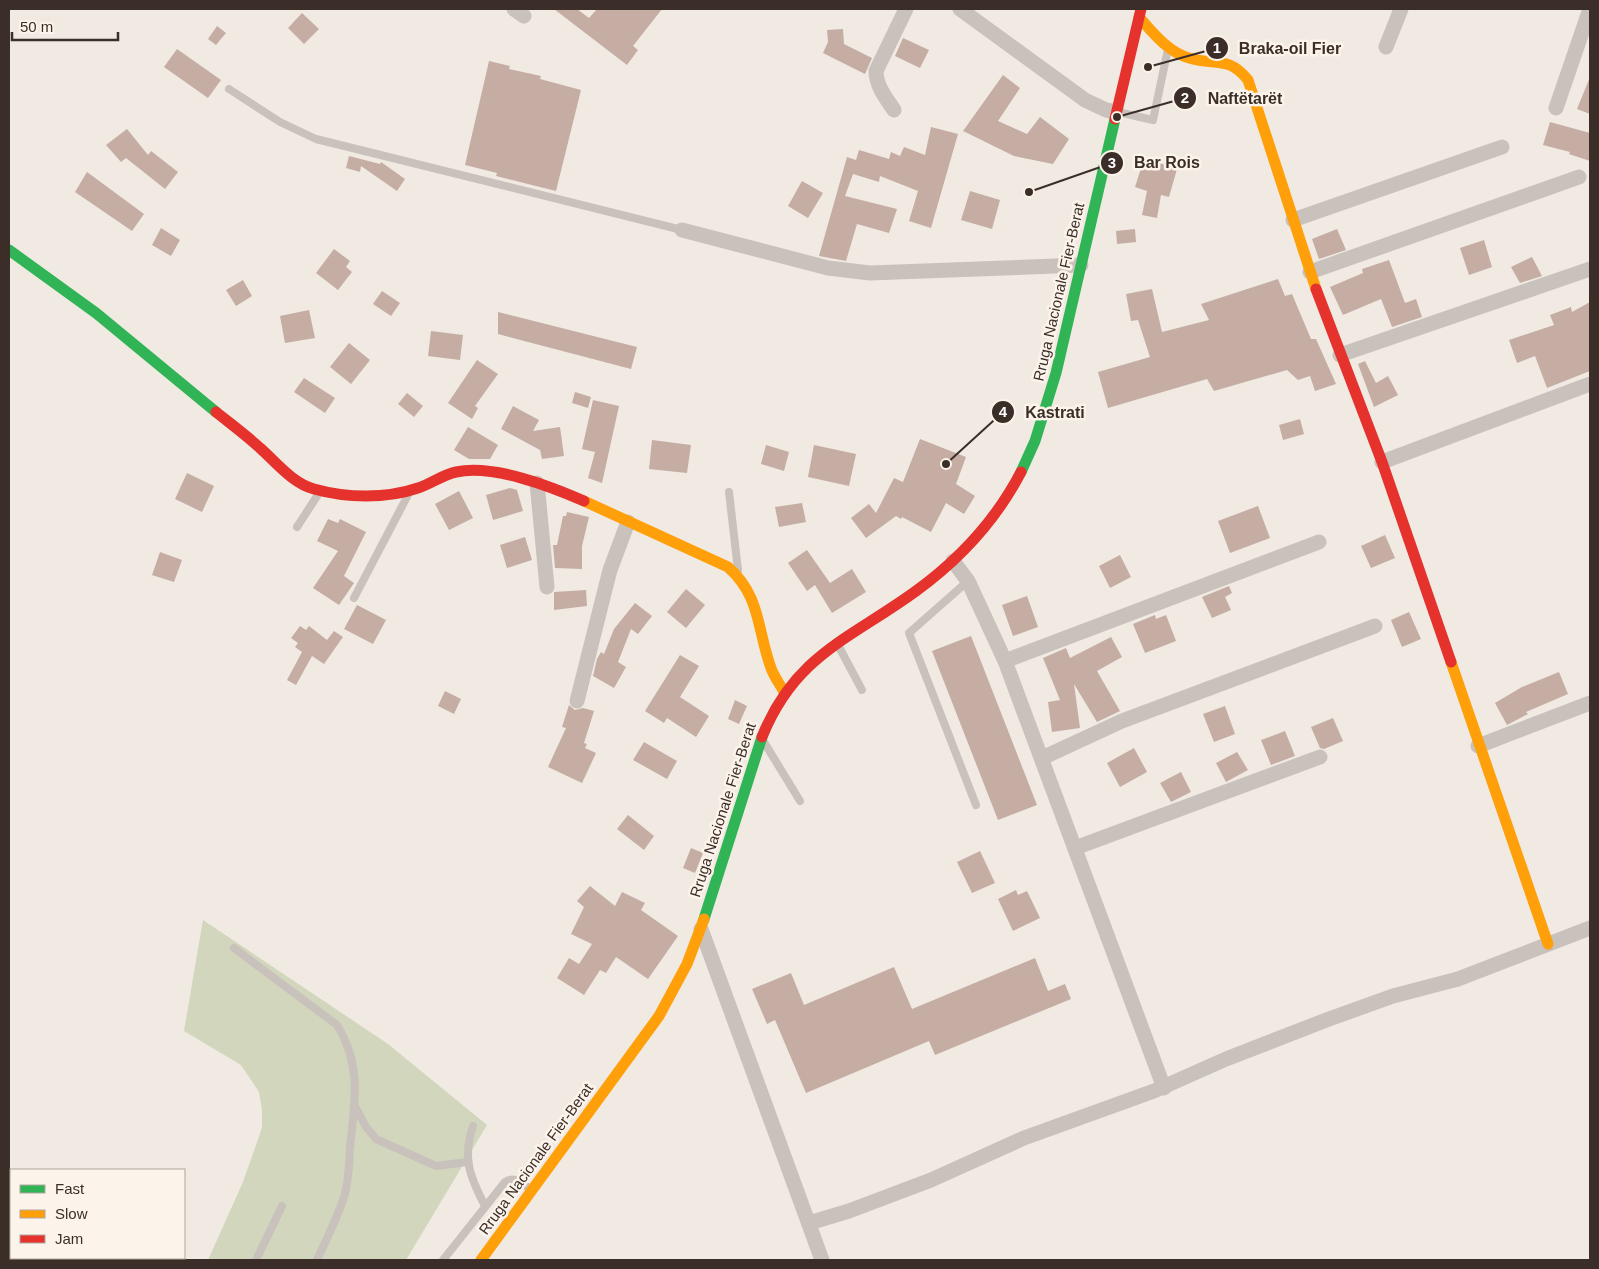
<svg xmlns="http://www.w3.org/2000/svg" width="1599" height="1269" font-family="Helvetica,sans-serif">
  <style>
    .green { fill: #d1d6bc }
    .building { fill: #c5ada3 }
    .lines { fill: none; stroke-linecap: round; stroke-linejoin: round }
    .lane { stroke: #c9c2bc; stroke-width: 8 }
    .street { stroke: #c9c2bc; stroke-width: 15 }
    .fast { stroke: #30b455; stroke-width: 11 }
    .slow { stroke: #ff9f0a; stroke-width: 11 }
    .jam { stroke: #e5322d; stroke-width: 11 }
    .labels { text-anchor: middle; stroke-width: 5; stroke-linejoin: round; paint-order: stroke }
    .street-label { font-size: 15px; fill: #3b2e29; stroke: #fcf4eb }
    .leader { fill: none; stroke: #3b2e29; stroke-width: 2 }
    .callout-dot { fill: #3b2e29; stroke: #fcf4eb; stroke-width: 2 }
    .mark-label { font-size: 15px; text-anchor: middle; font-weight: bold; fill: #fff }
    .callout-label { font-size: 16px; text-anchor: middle; font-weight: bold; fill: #3b2e29; stroke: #fcf4eb; stroke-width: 5; stroke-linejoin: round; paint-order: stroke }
  </style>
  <rect width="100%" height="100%" fill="#f0eae3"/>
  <polygon class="green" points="203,920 388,1044 487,1125 406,1260 208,1260 243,1182 262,1128 262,1110 259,1092 241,1065 184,1031"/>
  <g class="building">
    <polygon points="554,9 577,9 589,18 597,9 662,9 633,46 638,50 627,65"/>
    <polygon points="302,13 319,29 304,44 288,28"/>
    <polygon points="217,26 226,33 216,45 208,39"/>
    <polygon points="843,29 844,44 872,58 865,74 823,53 828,42 827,30"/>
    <polygon points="903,38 929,50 920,68 895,56"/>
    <polygon points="177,49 221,80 208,98 164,67"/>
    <polygon points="489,61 510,66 509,69 541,76 540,79 581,90 556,191 496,176 497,173 465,165"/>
    <polygon points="1003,75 1020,88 998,121 1027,134 1040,117 1069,139 1053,164 1014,156 963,131"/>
    <polygon points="1590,77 1590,114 1577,109"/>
    <polygon points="1550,122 1590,133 1590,161 1569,154 1570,152 1543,145"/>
    <polygon points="931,127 958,134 931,228 909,221 918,191 880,176 879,182 853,174 845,196 897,209 889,233 857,224 846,261 819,256 847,157 856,160 859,150 889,159 891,152 900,156 904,147 925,155"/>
    <polygon points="127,129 148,155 151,151 178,172 165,189 126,158 121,162 106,145"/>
    <polygon points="349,156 380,164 381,162 405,179 397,191 361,166 360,172 346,168"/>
    <polygon points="1154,161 1177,169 1169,197 1161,195 1157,218 1142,215 1147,191 1135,187 1142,165 1151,168"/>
    <polygon points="87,172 144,214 132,231 75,192"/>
    <polygon points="802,181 823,193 808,218 788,206"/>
    <polygon points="970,191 1000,200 992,229 961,220"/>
    <polygon points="161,228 180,240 171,256 152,245"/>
    <polygon points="1135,229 1136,242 1117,244 1116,231"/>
    <polygon points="1337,229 1346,250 1319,259 1312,239"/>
    <polygon points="1484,240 1492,267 1469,275 1460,248"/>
    <polygon points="334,249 350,261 346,267 352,272 338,290 316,273"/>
    <polygon points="1532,257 1542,276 1520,283 1511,267"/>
    <polygon points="1389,260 1405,303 1416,299 1422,317 1392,327 1381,299 1343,315 1330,287 1363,273 1362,269"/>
    <polygon points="1278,279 1285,296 1292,294 1311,339 1316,339 1336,384 1315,391 1310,376 1298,380 1287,370 1214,391 1207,379 1108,408 1098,372 1150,357 1138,320 1131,321 1126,294 1152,289 1162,332 1209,320 1201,304"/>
    <polygon points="243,280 252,296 236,306 226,290"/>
    <polygon points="382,291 400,303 391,316 373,304"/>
    <polygon points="1590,302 1590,371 1547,388 1535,356 1517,363 1509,340 1554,325 1550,315 1571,307 1572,312"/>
    <polygon points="309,310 315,338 285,343 280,316"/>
    <polygon points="498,312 637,347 631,369 498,334"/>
    <polygon points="431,331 463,335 460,360 428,356"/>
    <polygon points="349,343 370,360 351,384 330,367"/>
    <polygon points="477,360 498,374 475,406 478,408 472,419 448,403"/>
    <polygon points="1365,361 1376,383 1388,376 1398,395 1374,407 1358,364"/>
    <polygon points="304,378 335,398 325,413 294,392"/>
    <polygon points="575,392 591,397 588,408 572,403"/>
    <polygon points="407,393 423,406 414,417 398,404"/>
    <polygon points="593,400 619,406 602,483 588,478 595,452 582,449"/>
    <polygon points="513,406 539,420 533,431 560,427 564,456 542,459 540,450 501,429"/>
    <polygon points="1300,419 1304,434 1283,440 1279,425"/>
    <polygon points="468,427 498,445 490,459 469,459 454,450"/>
    <polygon points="920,439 966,457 956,484 975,496 964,514 946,503 931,532 902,517 901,519 896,516 866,538 851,518 869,504 876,513 894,478 903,482"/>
    <polygon points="652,440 691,445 687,473 649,469"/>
    <polygon points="766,445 789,452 784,471 761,464"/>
    <polygon points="814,445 856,454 849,486 808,477"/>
    <polygon points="187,473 214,486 202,512 175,499"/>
    <polygon points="510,488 517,490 523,511 493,520 486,495"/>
    <polygon points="459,491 473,518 449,530 435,504"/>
    <polygon points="802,503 806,522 779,527 775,507"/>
    <polygon points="1258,506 1270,538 1230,553 1218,521"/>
    <polygon points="567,512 589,517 582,546 582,569 555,568 553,545 557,545 563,516 566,516"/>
    <polygon points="328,519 338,523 340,519 366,532 344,576 354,583 339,605 313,588 338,551 317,541"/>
    <polygon points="1385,535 1395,558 1371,568 1361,546"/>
    <polygon points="525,537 532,560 507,568 500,545"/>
    <polygon points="807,550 830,583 852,569 866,592 832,613 815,585 807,591 788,563"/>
    <polygon points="160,552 182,560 174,582 152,575"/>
    <polygon points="1120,555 1131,577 1110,588 1099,566"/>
    <polygon points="1229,586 1232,593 1225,597 1231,610 1212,618 1202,597"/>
    <polygon points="686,589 705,605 686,628 667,612"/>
    <polygon points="586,590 587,606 554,610 554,592"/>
    <polygon points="1027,596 1038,627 1013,636 1002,605"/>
    <polygon points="635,603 652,616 638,634 631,629 618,662 626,667 614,688 593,676 597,659 601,652 604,654 614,629"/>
    <polygon points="357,605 386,620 373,644 344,629"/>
    <polygon points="1409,612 1421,639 1402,647 1391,620"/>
    <polygon points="1155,615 1156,619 1166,615 1176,641 1145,653 1133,624"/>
    <polygon points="300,626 306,630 309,626 327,640 334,631 343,637 324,664 312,656 296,685 287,680 302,652 295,647 298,643 291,638"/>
    <polygon points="971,636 1037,805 998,820 932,651"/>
    <polygon points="1111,637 1122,657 1097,671 1120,711 1097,722 1074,684 1080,728 1052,732 1048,702 1060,700 1043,658 1066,648 1070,658"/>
    <polygon points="680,655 699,666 680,697 709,716 696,737 667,718 664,723 645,711"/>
    <polygon points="1559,672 1568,694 1526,712 1528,714 1507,725 1495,703 1522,687"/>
    <polygon points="445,691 461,699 454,714 438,706"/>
    <polygon points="735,700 747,706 739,724 728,719"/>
    <polygon points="569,705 575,710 583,708 594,711 584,743 587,744 585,748 596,753 582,783 548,767 566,728 562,727"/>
    <polygon points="1225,706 1235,734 1214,742 1203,714"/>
    <polygon points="1333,718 1343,741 1324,749 1320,748 1311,727"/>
    <polygon points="1285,731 1295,756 1271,765 1261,740"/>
    <polygon points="644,742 677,761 667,779 633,760"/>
    <polygon points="1134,748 1147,772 1120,787 1107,763"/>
    <polygon points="1237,752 1248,770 1226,782 1216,763"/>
    <polygon points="1181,772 1191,792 1171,802 1160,783"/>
    <polygon points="628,815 654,836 644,850 617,829"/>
    <polygon points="691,848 703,853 695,873 683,868"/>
    <polygon points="980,851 995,883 972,893 957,862"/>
    <polygon points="590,886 615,906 622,892 645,903 641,910 678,936 648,979 616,957 606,973 600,970 584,995 557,978 569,958 579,964 592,944 571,934 584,907 577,901"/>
    <polygon points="1016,890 1018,895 1027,891 1040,918 1013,931 998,899"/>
    <polygon points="1035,958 1048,991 1065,984 1071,999 935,1055 929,1041 806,1093 775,1020 767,1024 752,989 791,973 804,1005 894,967 912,1009"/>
  </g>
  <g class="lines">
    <g class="lane">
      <polyline points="229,89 280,122 316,139 682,230"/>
      <polyline points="1118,112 1153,120 1168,49"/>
      <polyline points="729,492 738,570"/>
      <polyline points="297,527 319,493"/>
      <polyline points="968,581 909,633 976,805"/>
      <polyline points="354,598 408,495"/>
      <polyline points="838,645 862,690"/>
      <polyline points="764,742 800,801"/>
      <path d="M 234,948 L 337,1025 C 362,1065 355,1102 350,1147 C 349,1163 349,1181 344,1197 C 337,1219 326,1240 317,1260"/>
      <polyline points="355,1106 366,1127 376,1139 436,1166 467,1162"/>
      <path d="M 473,1126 C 462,1158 470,1177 485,1206"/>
      <polyline points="256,1260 282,1206"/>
      <path d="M 443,1260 L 505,1182 C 515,1176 520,1182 529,1188"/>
    </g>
    <g class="street">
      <polyline points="514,9 524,16"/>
      <polyline points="960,9 1085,100 1106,110 1117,112"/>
      <polyline points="1386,47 1401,9"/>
      <polyline points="1556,108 1590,9"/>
      <path d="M 894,110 C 886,98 876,86 876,71 L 906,9"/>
      <polyline points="1293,220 1502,147"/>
      <polyline points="682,230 828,268 870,273 1081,265"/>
      <polyline points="1310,272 1579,177"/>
      <polyline points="1340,355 1590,269"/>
      <polyline points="1382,462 1590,384"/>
      <polyline points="537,483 547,587"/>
      <polyline points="953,561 968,581 1005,661 1164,1088"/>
      <polyline points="1005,661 1319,542"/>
      <polyline points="577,701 610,570 628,522"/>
      <polyline points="1478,746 1590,703"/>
      <polyline points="1042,758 1122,721 1375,626"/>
      <polyline points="1075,848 1320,757"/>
      <polyline points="701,929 822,1260"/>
      <polyline points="809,1223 849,1211 931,1180 1024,1138 1154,1091 1226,1059 1329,1019 1393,996 1458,979 1590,928"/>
    </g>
    <g class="fast">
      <polyline points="9,250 96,313 216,412"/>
      <polyline points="1021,472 1035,441 1056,373 1115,119"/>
      <polyline points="704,919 762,737"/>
    </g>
    <g class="slow">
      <path d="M 1139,17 C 1153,33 1168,52 1189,58 C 1215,66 1228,55 1248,80 L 1316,289"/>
      <path d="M 584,501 L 728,567 C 761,596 757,630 771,668 C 774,677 780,684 784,692"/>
      <polyline points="1451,662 1548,944"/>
      <polyline points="481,1260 659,1016 687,964 704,919"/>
    </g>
    <g class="jam">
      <polyline points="1115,119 1141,9"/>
      <polyline points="1316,289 1382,462 1451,662"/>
      <path d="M 216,412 C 231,424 246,435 260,448 C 276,462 292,483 314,489 C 346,498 386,499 418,488 C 431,484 442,475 456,472 C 492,464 550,486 584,501"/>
      <path d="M 762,737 C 795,655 850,639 916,591 C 960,559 996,520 1021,472"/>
    </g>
  </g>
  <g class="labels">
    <g class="street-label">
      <text transform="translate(1059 292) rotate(-77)" y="5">Rruga Nacionale Fier-Berat</text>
      <text transform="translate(723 810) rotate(-72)" y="5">Rruga Nacionale Fier-Berat</text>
      <text transform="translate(536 1159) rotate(-54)" y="5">Rruga Nacionale Fier-Berat</text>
    </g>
  </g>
  <path class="leader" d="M1148 67L1217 48M1117 117L1185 98M1029 192L1112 163M946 464L1003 412"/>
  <g class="callout-dot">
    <circle cx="1148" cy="67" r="5"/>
    <circle cx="1117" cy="117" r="5"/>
    <circle cx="1029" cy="192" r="5"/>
    <circle cx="946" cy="464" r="5"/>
    <circle cx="1217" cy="48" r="12"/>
    <circle cx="1185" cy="98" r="12"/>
    <circle cx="1112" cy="163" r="12"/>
    <circle cx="1003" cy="412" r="12"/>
  </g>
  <g class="mark-label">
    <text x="1217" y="53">1</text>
    <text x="1185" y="103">2</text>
    <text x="1112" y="168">3</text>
    <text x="1003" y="417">4</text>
  </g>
  <g class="callout-label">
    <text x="1290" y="54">Braka-oil Fier</text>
    <text x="1245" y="104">Naftëtarët</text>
    <text x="1167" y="168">Bar Rois</text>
    <text x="1055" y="418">Kastrati</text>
  </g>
  <rect width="1599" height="1269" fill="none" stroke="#3b2e29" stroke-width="20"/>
  <rect x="10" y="1169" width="175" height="90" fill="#fcf4eb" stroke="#afa59d"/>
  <rect x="20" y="1185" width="25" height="8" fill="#30b455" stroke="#afa59d"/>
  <text x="55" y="1194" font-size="15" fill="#3b2e29">Fast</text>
  <rect x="20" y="1210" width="25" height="8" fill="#ff9f0a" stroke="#afa59d"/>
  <text x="55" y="1219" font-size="15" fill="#3b2e29">Slow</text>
  <rect x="20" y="1235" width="25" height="8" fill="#e5322d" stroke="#afa59d"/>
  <text x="55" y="1244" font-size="15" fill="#3b2e29">Jam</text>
  <path d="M12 32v8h106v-8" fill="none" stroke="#3b2e29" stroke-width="2.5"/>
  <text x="20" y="32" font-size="15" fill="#3b2e29" stroke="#fcf4eb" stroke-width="4" paint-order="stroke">50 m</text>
</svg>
